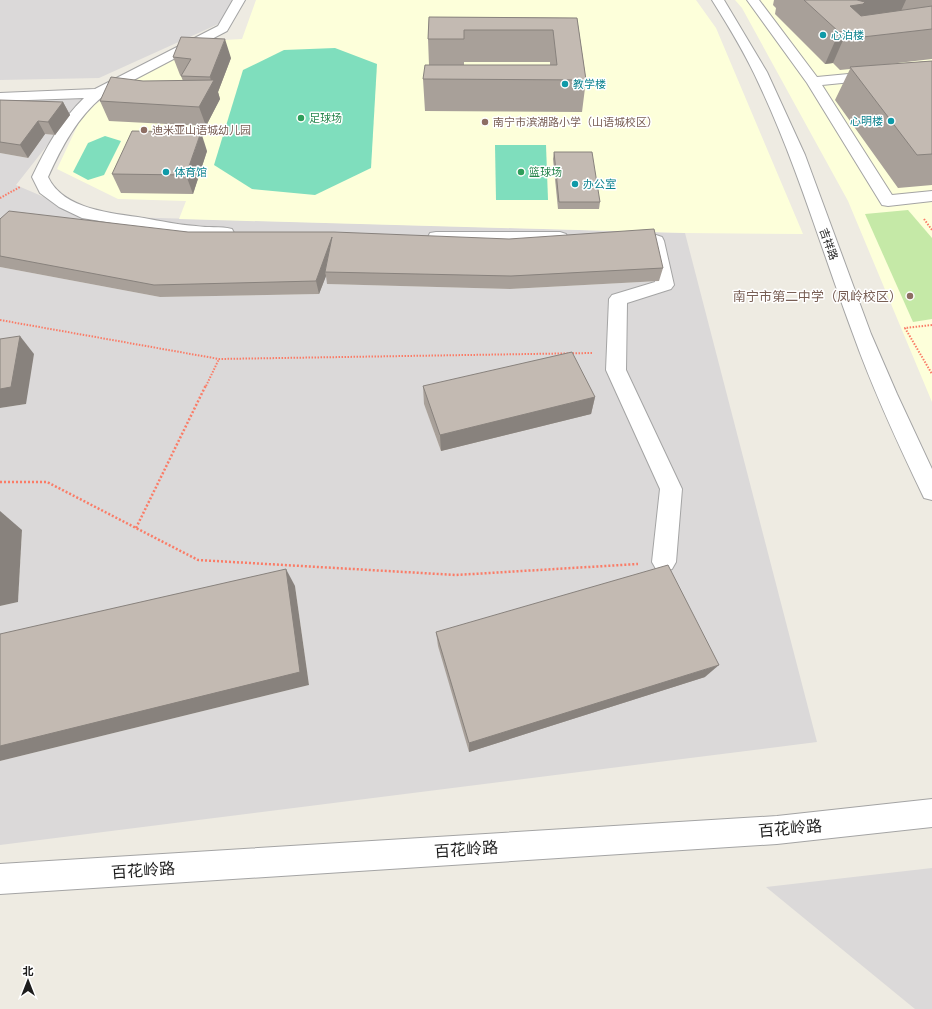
<svg xmlns="http://www.w3.org/2000/svg" width="932" height="1009" font-family="Ubuntu,'Noto Sans SC',sans-serif">
  <style>
    .residential { fill: #dbd9d9; fill-rule: evenodd }
    .education { fill: #fdffda }
    .grass { fill: #c5e9a7 }
    .pitch { fill: #7fdebd }
    .lines { fill: none; stroke-linecap: round; stroke-linejoin: round }
    .minor-casing { stroke: #a4a4a4; stroke-width: 2 }
    .path-far1 { stroke: #fa7c67; stroke-width: 2; stroke-dasharray: 1.5 1.5; stroke-linecap: butt }
    .path { stroke: #fa7c67; stroke-width: 2.5; stroke-dasharray: 2 2; stroke-linecap: butt }
    .minor { fill: #fff; fill-rule: evenodd }
    .wall { fill: #a8a099; fill-rule: evenodd }
    .shaded-wall { fill: #88827d }
    .building { fill: #c3bab2; stroke: #88827d }
    .culture-dot { fill: #0f9aa8; stroke: #fff; stroke-width: 1.5 }
    .leisure-dot { fill: #2e9e5b; stroke: #fff; stroke-width: 1.5 }
    .education-dot { fill: #8d6e63; stroke: #fff; stroke-width: 1.5 }
    .labels { text-anchor: middle; stroke-width: 3; stroke-linejoin: round; paint-order: stroke }
    .far-culture-label { font-size: 11px; fill: #0d838f; stroke: #fff; text-anchor: start }
    .far-leisure-label { font-size: 11px; fill: #27864d; stroke: #fff; text-anchor: start }
    .far-education-label { font-size: 11px; fill: #785e54; stroke: #fff; text-anchor: start }
    .far-street-label { font-size: 11px; fill: #1d1d1d; stroke: #fff }
    .education-label { font-size: 13px; fill: #785e54; stroke: #fff; text-anchor: end }
    .near-street-label { font-size: 16px; fill: #1d1d1d; stroke: #fff }
  </style>
  <rect width="100%" height="100%" fill="#eeebe2"/>
  <g class="residential">
    <polygon points="0,0 239,0 236,16 99,78 0,80"/>
    <path d="M 86,93 L 71,115 L 16,185 L 88,216 L 685,233 L 817,742 L 0,845 L 0,761 L 309,685 L 295,586 L 0,674 L 0,606 L 18,602 L 22,531 L 0,535 L 0,408 L 26,404 L 0,359 L 0,267 L 160,297 L 319,294 L 0,239 L 0,153 L 28,158 L 45,134 L 55,135 L 0,97 ZM 658,281 L 510,289 L 328,284 ZM 424,403 L 591,414 L 441,451 Z"/>
    <polygon points="932,868 932,1009 915,1009 766,887"/>
  </g>
  <g class="education">
    <polygon points="256,0 696,0 716,28 803,234 685,233 179,219 186,201 118,199 57,169 83,114 125,82 206,41 242,39"/>
    <polygon points="735,0 932,0 932,402 848,201 742,8"/>
  </g>
  <polygon class="grass" points="908,210 932,238 932,319 913,322 865,214"/>
  <g class="pitch">
    <polygon points="335,48 377,64 371,168 315,195 252,189 214,165 243,70 284,50"/>
    <polygon points="105,136 121,141 104,175 88,180 73,172 88,143"/>
    <polygon points="495,145 546,145 548,200 496,200"/>
  </g>
  <g class="lines">
    <g class="minor-casing">
      <g id="minor">
        <path d="M 233,0 L 245,0 L 227,31 L 103,96 C 77,118 62,146 48,177 C 63,210 113,213 144,218 C 161,221 178,225 196,226 C 208,228 220,226 232,229 L 234,233 L 232,237 L 226,238 L 196,237 L 82,218 L 59,207 L 40,193 L 32,177 C 46,148 61,120 84,98 L 0,101 L 0,93 L 95,89 L 218,26 Z"/>
        <path d="M 712,0 L 724,0 L 767,72 L 805,155 L 871,334 L 897,394 L 932,469 L 932,500 L 924,498 C 898,444 873,390 853,334 C 822,251 797,165 759,84 C 746,55 729,27 712,0 Z"/>
        <polygon points="747,0 759,0 817,77 932,66 932,74 822,85 892,195 932,191 932,201 888,206 882,205 807,83"/>
        <polygon points="436,232 560,232 566,234 568,238 566,242 560,244 436,242 430,241 428,237 430,233"/>
        <polygon points="656,235 662,237 664,241 674,285 671,289 627,303 626,370 682,489 676,562 672,569 664,572 656,569 652,562 660,489 606,370 609,299 612,295 655,282 648,241 650,237"/>
        <polygon points="932,799 932,827 777,844 0,894 0,864 777,816"/>
      </g>
    </g>
    <g class="path-far1">
      <polyline points="0,198 20,187"/>
      <polyline points="924,219 932,230"/>
      <polyline points="0,320 219,359 592,353"/>
      <polyline points="932,325 905,328 932,374"/>
      <polyline points="206,386 219,359"/>
    </g>
    <g class="path">
      <polyline points="0,482 47,482 198,560 456,575 638,564"/>
      <polyline points="136,528 206,385"/>
    </g>
    <use href="#minor" class="minor"/>
  </g>
  <g class="wall">
    <polygon points="774,0 932,0 932,59 889,64 932,61 932,185 898,188 835,100 850,69 840,70 833,63 825,64 775,14 776,8 773,5"/>
    <path d="M 429,17 L 577,18 L 586,80 L 582,112 L 425,111 L 423,79 L 429,65 L 428,39 ZM 464,62 L 550,62 L 550,65 L 464,65 Z"/>
    <polygon points="173,57 231,58 218,92 220,99 206,126 109,121 100,101 143,81 183,81 181,76 180,75"/>
    <polygon points="0,100 63,102 70,115 55,135 45,134 28,158 0,153"/>
    <polygon points="207,151 193,194 121,193 112,174"/>
    <polygon points="554,152 600,202 599,209 558,209 553,159"/>
    <polygon points="0,219 188,232 663,268 659,281 510,289 327,284 326,276 319,294 160,297 0,267"/>
    <polygon points="423,386 595,397 591,414 441,451 424,404"/>
    <polygon points="436,632 705,677 469,752 438,646"/>
  </g>
  <g class="shaded-wall">
    <polygon points="828,0 906,0 901,11 847,31 833,63 825,64 839,32"/>
    <polygon points="225,39 231,58 218,92 220,99 206,126 199,107 212,84 210,77"/>
    <polygon points="63,102 70,115 55,135 48,122"/>
    <polygon points="38,121 45,134 28,158 20,145"/>
    <polygon points="201,132 207,151 193,194 186,175"/>
    <polygon points="332,237 325,272 326,276 319,294 316,281"/>
    <polygon points="20,336 34,354 26,404 0,408 0,389"/>
    <polygon points="595,397 591,414 441,451 440,435"/>
    <polygon points="0,511 22,530 18,602 0,606"/>
    <polygon points="286,569 295,586 309,685 0,761 0,746"/>
    <polygon points="719,665 705,677 469,752 469,743"/>
  </g>
  <g class="building">
    <polygon points="804,0 857,0 865,2 863,4 850,6 861,16 932,6 932,29 854,38 847,31 839,32"/>
    <polygon points="429,17 577,18 586,80 423,79 425,65 557,65 553,30 464,30 464,39 428,39"/>
    <polygon points="181,37 225,39 210,77 181,76 191,59 173,57"/>
    <polygon points="932,61 932,154 917,155 850,67"/>
    <polygon points="111,77 143,81 214,80 199,107 100,101"/>
    <polygon points="0,100 63,102 48,122 38,121 20,145 0,142"/>
    <polygon points="132,131 201,132 186,175 112,174"/>
    <polygon points="554,152 592,152 600,202 559,202"/>
    <polygon points="9,211 188,232 334,232 509,239 654,229 663,268 511,276 325,272 332,237 316,281 154,285 0,256 0,219"/>
    <polygon points="20,336 11,387 0,389 0,339"/>
    <polygon points="572,352 595,397 440,435 423,386"/>
    <polygon points="668,565 719,665 469,743 436,632"/>
    <polygon points="286,569 300,672 0,746 0,634"/>
  </g>
  <g class="culture-dot">
    <circle cx="823" cy="35" r="4"/>
    <circle cx="565" cy="84" r="4"/>
    <circle cx="891" cy="121" r="4"/>
    <circle cx="166" cy="172" r="4"/>
    <circle cx="575" cy="184" r="4"/>
  </g>
  <g class="leisure-dot">
    <circle cx="301" cy="118" r="4"/>
    <circle cx="521" cy="172" r="4"/>
  </g>
  <g class="education-dot">
    <circle cx="485" cy="122" r="4"/>
    <circle cx="144" cy="130" r="4"/>
    <circle cx="910" cy="296" r="4"/>
  </g>
  <g class="labels">
    <g class="far-culture-label">
      <text x="831" y="39">心泊楼</text>
      <text x="573" y="88">教学楼</text>
      <text x="883" y="125" text-anchor="end">心明楼</text>
      <text x="174" y="176">体育馆</text>
      <text x="583" y="188">办公室</text>
    </g>
    <g class="far-leisure-label">
      <text x="309" y="122">足球场</text>
      <text x="529" y="176">篮球场</text>
    </g>
    <g class="far-education-label">
      <text x="493" y="126">南宁市滨湖路小学（山语城校区）</text>
      <text x="152" y="134">迪米亚山语城幼儿园</text>
    </g>
    <g class="far-street-label">
      <text transform="translate(829 244) rotate(70)" y="4">吉祥路</text>
    </g>
    <g class="education-label">
      <text x="902" y="301">南宁市第二中学（凤岭校区）</text>
    </g>
    <g class="near-street-label">
      <text transform="translate(790 828) rotate(-5)" y="6">百花岭路</text>
      <text transform="translate(466 849) rotate(-4)" y="6">百花岭路</text>
      <text transform="translate(143 870) rotate(-4)" y="6">百花岭路</text>
    </g>
  </g>
  <g transform="translate(28 981)" stroke="#ffffff" stroke-width="3" paint-order="stroke">
  <path d="M0-3L7 15L0 10L-7 15Z" fill="#1d1d1d"/>
  <text y="-6" font-size="11" font-weight="bold" text-anchor="middle" fill="#1d1d1d">北</text>
  </g>
</svg>
